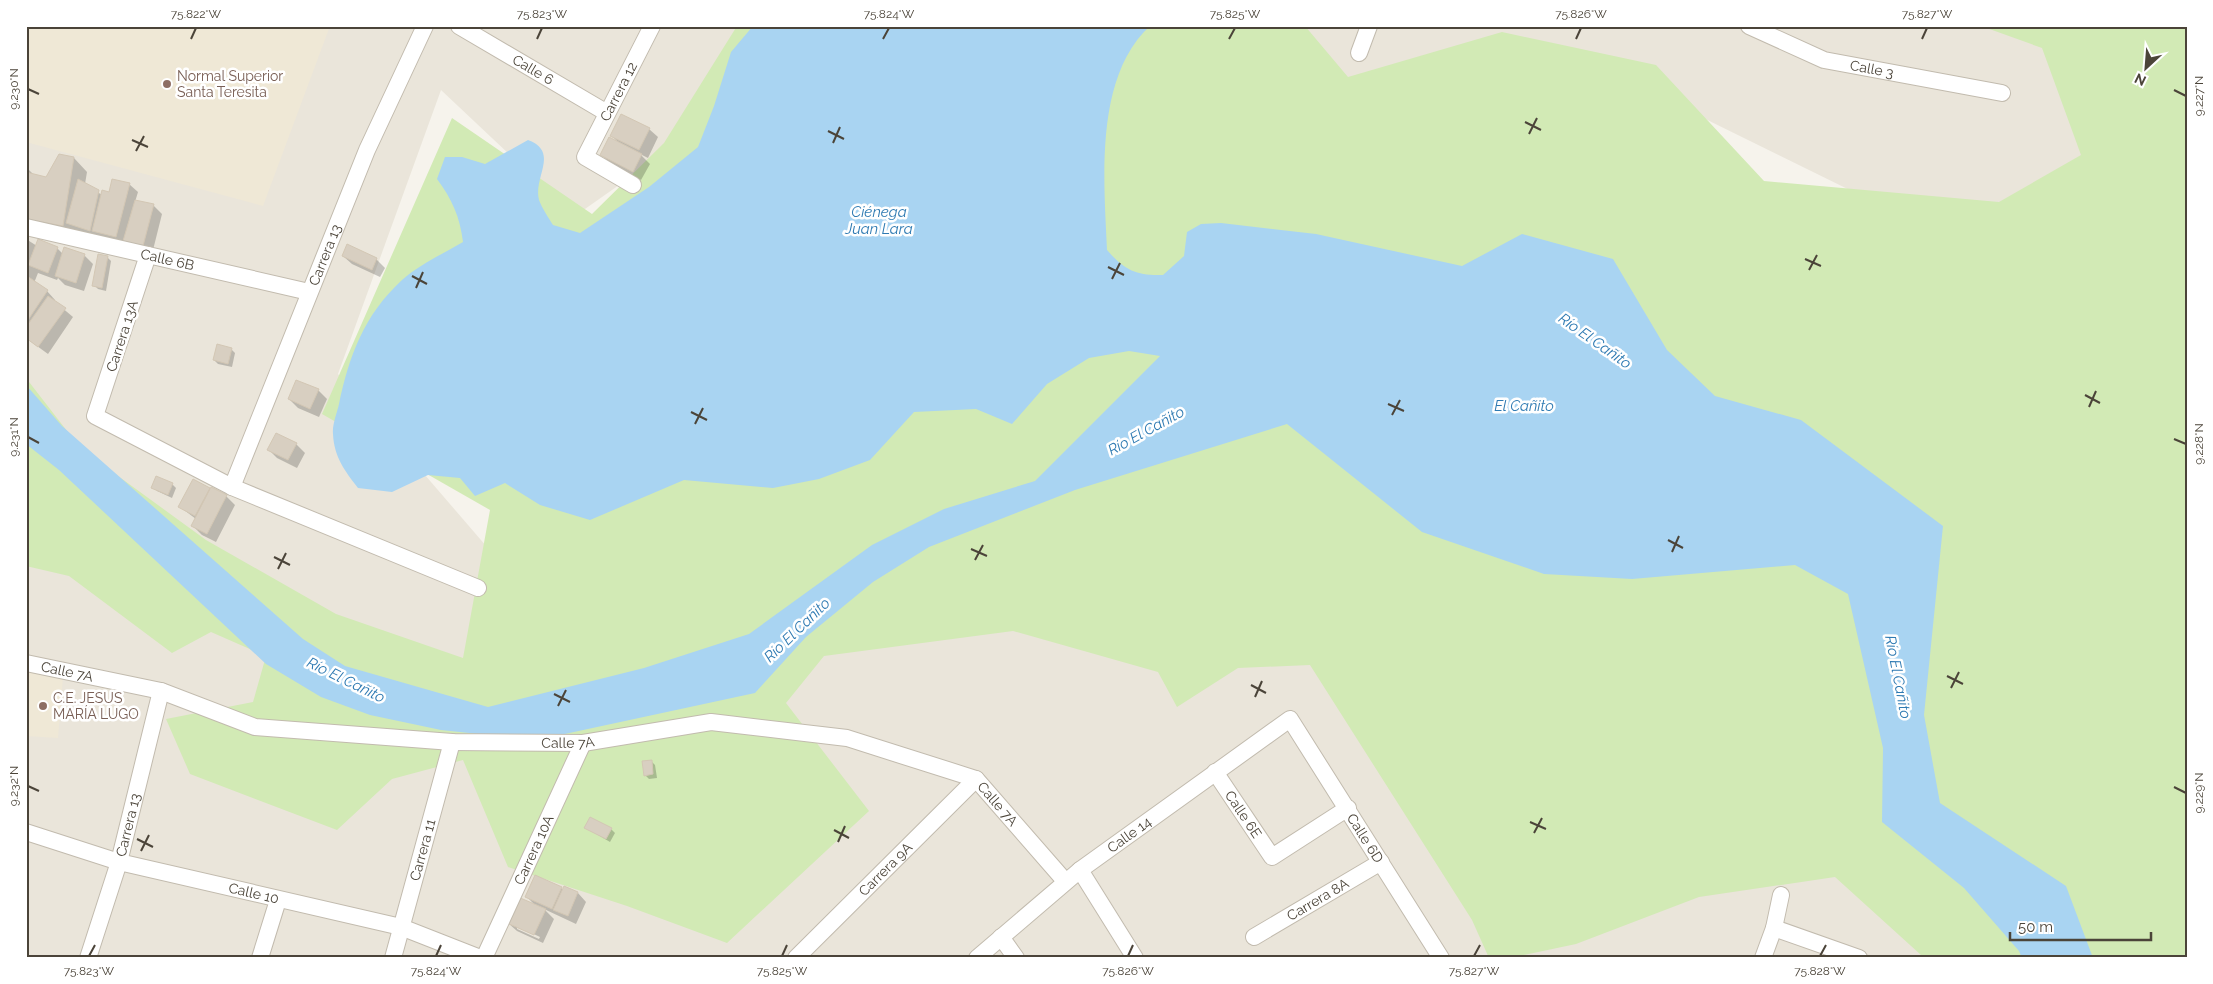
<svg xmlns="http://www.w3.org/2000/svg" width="2213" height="984" font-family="Raleway,sans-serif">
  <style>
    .residential { fill: #eae5da }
    .education { fill: #efe8d6 }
    .green { fill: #d2eab5 }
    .water { fill: #a9d4f2 }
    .shadow { fill: #0003; fill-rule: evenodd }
    .building { fill: #d8cfc1; stroke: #d3c7b4 }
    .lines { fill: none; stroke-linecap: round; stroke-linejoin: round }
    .minor-casing { stroke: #c2bbae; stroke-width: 18 }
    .minor { stroke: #fff; stroke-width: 16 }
    .ticks { fill: none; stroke: #4b4439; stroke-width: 2 }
    .education-dot { fill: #8d6e63; stroke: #fff; stroke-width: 2 }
    .labels { text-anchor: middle; stroke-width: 5; stroke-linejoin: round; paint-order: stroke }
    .street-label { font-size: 14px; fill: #4b4439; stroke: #fff }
    .education-label { font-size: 14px; fill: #785e54; stroke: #fff; text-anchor: start }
    .water-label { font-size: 15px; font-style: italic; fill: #2e7ab2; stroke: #fff }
    .neatline { fill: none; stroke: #4b4439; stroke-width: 2 }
    .ticks-label { font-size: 12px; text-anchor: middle; fill: #4b4439 }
  </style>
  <rect width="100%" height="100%" fill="#f6f3ec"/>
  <g class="residential">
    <polygon points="26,26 778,26 730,107 575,216 441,90 338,374 493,554 1317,584 1819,810 1959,958 26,958"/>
    <polygon points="1240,26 2187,26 2177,351 1555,45 1327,112"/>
  </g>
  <g class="education">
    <polygon points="26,26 330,26 263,206 26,142"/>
    <polygon points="26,672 63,677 58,738 26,736"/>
  </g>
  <polygon class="green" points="737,26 1305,26 1348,77 1502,32 1656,65 1764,181 1999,202 2081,155 2042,48 1981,26 2187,26 2187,958 1920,958 1921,955 1835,877 1699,897 1576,944 1510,958 1489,958 1472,920 1310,665 1238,668 1177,707 1158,672 1013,631 824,656 786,703 869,811 727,943 627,906 508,867 463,760 392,779 337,830 190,774 166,719 253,702 266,656 211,632 172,653 69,576 26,566 26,378 81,449 206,540 336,614 463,658 490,510 322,414 452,118 592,214 664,143"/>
  <path class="water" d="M 753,26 L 1150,26 C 1094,77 1104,181 1107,250 C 1124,270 1137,276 1163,275 L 1184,256 L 1187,232 L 1201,224 L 1221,223 L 1316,234 L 1462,266 L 1522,234 L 1613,259 L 1667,350 L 1715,396 L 1801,420 L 1943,526 L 1924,715 L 1940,803 L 2066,886 L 2093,958 L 2022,958 L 2019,951 L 1964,888 L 1882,822 L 1883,748 L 1848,594 L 1795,565 L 1632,579 L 1544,574 L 1422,532 L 1287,424 L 1075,490 L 929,547 L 873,582 L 806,637 L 755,693 L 560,735 L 507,737 L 441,730 L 370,715 L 321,697 L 266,664 L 59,470 L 26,444 L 26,385 L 62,426 L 303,639 L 345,666 L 488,707 L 644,668 L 749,634 L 872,545 L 944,509 L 1035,481 L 1160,356 L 1129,351 L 1089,358 L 1047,384 L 1012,424 L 976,409 L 914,412 L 870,460 L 819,479 L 773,488 L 684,480 L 590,520 L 540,505 L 505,483 L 475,496 L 460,478 L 428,475 L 392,492 L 358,488 C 345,471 334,457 333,434 C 332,425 337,413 339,404 C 349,356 364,315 402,280 C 420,264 443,254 463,242 C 460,217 452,199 437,179 L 445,157 L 462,157 L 485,164 L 528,140 C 560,152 533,177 539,200 C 542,208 548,217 553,225 L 580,233 L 649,187 L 698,147 L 714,106 L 731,52 Z"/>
  <g class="shadow">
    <polygon points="649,129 658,137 648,158 640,154 650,164 641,180 610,163 601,154 619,143 612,136"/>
    <polygon points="74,158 87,172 85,184 102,195 129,184 138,192 135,202 153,205 162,214 152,254 125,245 26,229 26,167 35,176 46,178"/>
    <polygon points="26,239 37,246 57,248 63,254 84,255 93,264 84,291 65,285 58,278 57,280 38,273 34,283 47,291 55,300 54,301 73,317 48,354 26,338"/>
    <polygon points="343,256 376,259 385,268 380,277 352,264"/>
    <polygon points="107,257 111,261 106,291 98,289 94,285"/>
    <polygon points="231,349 235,353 232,367 218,364 214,360"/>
    <polygon points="318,390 327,399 319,417 298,408 289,399"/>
    <polygon points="296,444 305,453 297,468 277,458 269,450"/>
    <polygon points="194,481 226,496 235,505 216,542 202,535 193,526 196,519 180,507"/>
    <polygon points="172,484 176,488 172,498 157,491 153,487"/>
    <polygon points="651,761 655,765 657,778 649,779 645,775"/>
    <polygon points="586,828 611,829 615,833 610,842"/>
    <path d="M 565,887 L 578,893 L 586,902 L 576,924 L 544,909 L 554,919 L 543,943 L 517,931 L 508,923 L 536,906 L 527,897 L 561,888 L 563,890 ZM 517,926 L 540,937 L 539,939 L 517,929 Z"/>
  </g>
  <g class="building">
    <polygon points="621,114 650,128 639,150 610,136"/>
    <polygon points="609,137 642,154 633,172 600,155"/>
    <polygon points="59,154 74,157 63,226 26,219 26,172 46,177"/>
    <polygon points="78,179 99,190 90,231 66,223"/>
    <polygon points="112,179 130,183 116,237 92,231 102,190 109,192"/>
    <polygon points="135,200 154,204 143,246 123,241"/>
    <polygon points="38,239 58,247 48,273 28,265"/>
    <polygon points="347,244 377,258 372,270 342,256"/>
    <polygon points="64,247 85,254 76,283 55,276"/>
    <polygon points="98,254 108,256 102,288 92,286"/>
    <polygon points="27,276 48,290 26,323 26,276"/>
    <polygon points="48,296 66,308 38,347 26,338 26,327"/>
    <polygon points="217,344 232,348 228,364 213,360"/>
    <polygon points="296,380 319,389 310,409 288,399"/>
    <polygon points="276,433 297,443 288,460 267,450"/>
    <polygon points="156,476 173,483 168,495 151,488"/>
    <polygon points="193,479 210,488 195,516 178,507"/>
    <polygon points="211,487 227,495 207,534 191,526"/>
    <polygon points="652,760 653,774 644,776 642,761"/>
    <polygon points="590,817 612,828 606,839 584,828"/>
    <polygon points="535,875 562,887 552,909 525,897"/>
    <polygon points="564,886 578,892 568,916 553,910"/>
    <polygon points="518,897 546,909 534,935 507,923"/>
  </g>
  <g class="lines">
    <g class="minor-casing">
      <g id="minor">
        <path id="s1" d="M 459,26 L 607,113"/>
        <path id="s2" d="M 1749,26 L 1824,60 L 2002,93"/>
        <polyline points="1359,53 1369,26"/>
        <path id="s3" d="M 633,185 L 585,157 L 652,26"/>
        <path id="s4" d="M 26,227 L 309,292"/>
        <polyline points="148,255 95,416 232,487 478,588"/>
        <path id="s5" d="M 232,487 L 367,150 L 425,26"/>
        <path id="s6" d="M 26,663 L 161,691 L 255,727 L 452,742 L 583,743 L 711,722 L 847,738 L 976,779 L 1065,881"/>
        <path id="s7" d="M 1215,772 L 1272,857 L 1348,808"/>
        <path id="s8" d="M 26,832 L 119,862 L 401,927 L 480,958"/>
        <polyline points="1080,870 1135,958"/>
        <polyline points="1774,928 1859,958"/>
        <polyline points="1001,937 1016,958"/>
        <path id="s9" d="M 1254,937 L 1381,862"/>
        <path id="s10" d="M 88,958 L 119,862 L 161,691"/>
        <polyline points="260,958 278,900"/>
        <path id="s11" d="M 393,958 L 452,742"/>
        <path id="s12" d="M 484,958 L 583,743"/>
        <path id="s13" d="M 796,958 L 976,779"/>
        <path id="s14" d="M 977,958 L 1080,870 L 1290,719 L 1441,958"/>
        <polyline points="1763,958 1774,928 1781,895"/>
      </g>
    </g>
    <use href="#minor" class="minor"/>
  </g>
  <path class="ticks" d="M 191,39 L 196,28M 537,39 L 542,28M 883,39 L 889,28M 1229,39 L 1235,28M 1576,39 L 1581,28M 1922,39 L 1927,28M 28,89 L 39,94M 2174,90 L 2186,96M 1525,122 L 1541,130M 828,131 L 844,139M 1529,134 L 1537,118M 132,140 L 148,147M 833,143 L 840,127M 136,151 L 144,136M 1805,259 L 1821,266M 1108,267 L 1124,275M 1809,270 L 1817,255M 412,276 L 427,284M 1112,279 L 1120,263M 416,288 L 423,272M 2085,395 L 2100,403M 1388,404 L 1404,411M 2089,407 L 2096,391M 691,412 L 707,420M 1392,415 L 1400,400M 695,424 L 703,408M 28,437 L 39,443M 2174,439 L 2186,444M 1668,540 L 1683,548M 971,549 L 987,556M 1672,552 L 1679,536M 274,557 L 290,565M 975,560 L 983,545M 278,569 L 286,553M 1947,676 L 1963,684M 1251,685 L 1266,693M 1951,688 L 1959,672M 554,694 L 570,702M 1255,697 L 1262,681M 558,706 L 566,690M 28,786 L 39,791M 2174,787 L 2186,793M 1530,822 L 1546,829M 834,830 L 849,838M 1534,833 L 1542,818M 137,839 L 153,847M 838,842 L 845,826M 141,851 L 149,835M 89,956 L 95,945M 436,956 L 441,945M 782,956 L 787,945M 1128,956 L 1133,945M 1474,956 L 1480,945M 1820,956 L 1826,945"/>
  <g class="education-dot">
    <circle cx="167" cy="84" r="5"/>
    <circle cx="43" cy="706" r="5"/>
  </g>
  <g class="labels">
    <g class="street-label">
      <text dy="5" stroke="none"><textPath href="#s2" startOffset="131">Calle 3</textPath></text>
      <text dy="5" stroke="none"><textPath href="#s1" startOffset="86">Calle 6</textPath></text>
      <text dy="5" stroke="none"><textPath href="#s3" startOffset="129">Carrera 12</textPath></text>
      <text dy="5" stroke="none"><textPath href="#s5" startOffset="250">Carrera 13</textPath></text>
      <text dy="5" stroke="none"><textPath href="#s4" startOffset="145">Calle 6B</textPath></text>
      <text transform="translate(122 336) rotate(-72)" y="5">Carrera 13A</text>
      <text dy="5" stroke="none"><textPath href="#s6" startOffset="42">Calle 7A</textPath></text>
      <text dy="5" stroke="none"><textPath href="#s6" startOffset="552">Calle 7A</textPath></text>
      <text dy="5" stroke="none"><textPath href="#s6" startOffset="1002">Calle 7A</textPath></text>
      <text dy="5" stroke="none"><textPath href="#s7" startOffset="51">Calle 6E</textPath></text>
      <text dy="5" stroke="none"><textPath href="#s10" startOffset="139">Carrera 13</textPath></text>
      <text dy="5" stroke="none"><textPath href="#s14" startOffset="196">Calle 14</textPath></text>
      <text dy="5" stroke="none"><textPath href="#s14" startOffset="535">Calle 6D</textPath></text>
      <text dy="5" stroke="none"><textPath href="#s11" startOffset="112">Carrera 11</textPath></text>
      <text dy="5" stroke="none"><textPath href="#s12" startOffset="119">Carrera 10A</textPath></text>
      <text dy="5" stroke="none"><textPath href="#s13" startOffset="126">Carrera 9A</textPath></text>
      <text dy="5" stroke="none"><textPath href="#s8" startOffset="236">Calle 10</textPath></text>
      <text dy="5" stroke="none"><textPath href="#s9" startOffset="74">Carrera 8A</textPath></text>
    </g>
    <g class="education-label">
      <text x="177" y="81">Normal Superior<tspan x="177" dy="16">Santa Teresita</tspan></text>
      <text x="53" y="703">C.E. JESUS<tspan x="53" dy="16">MARÍA LUGO</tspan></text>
    </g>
    <g class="water-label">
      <text x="879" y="217">Ciénega<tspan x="879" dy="17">Juan Lara</tspan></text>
      <text transform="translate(1595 341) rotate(35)" y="5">Río El Cañito</text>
      <text x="1524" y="411">El Cañito</text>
      <text transform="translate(1146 431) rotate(-29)" y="5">Río El Cañito</text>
      <text transform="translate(797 630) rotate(-44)" y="5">Río El Cañito</text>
      <text transform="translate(1898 677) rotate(79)" y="5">Río El Cañito</text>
      <text transform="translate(346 680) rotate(26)" y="5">Río El Cañito</text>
    </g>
  </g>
  <rect width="2213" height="984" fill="none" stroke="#ffffff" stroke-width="55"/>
  <g transform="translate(2146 68) rotate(206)" stroke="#ffffff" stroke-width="4" paint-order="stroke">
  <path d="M0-4L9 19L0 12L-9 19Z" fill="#4b4439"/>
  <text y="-8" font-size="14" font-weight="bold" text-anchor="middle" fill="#4b4439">N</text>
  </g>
  <path d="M2010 932v8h141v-8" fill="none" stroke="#4b4439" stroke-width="2.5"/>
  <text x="2018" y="932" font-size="15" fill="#4b4439" stroke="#ffffff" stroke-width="4" paint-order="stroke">50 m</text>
  <rect x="28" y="28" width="2158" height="928" class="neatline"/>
  <g class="ticks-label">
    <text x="196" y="18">75.822°W</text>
    <text x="542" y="18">75.823°W</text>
    <text x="889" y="18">75.824°W</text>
    <text x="1235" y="18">75.825°W</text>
    <text x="1581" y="18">75.826°W</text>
    <text x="1927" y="18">75.827°W</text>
    <text transform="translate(14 89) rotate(-90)" y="4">9.230°N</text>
    <text transform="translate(2199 96) rotate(-90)" y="4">9.227°N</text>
    <text transform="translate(14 437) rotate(-90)" y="4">9.231°N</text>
    <text transform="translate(2199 444) rotate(-90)" y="4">9.228°N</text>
    <text transform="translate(14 786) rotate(-90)" y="4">9.232°N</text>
    <text transform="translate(2199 793) rotate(-90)" y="4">9.229°N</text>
    <text x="89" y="975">75.823°W</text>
    <text x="436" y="975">75.824°W</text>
    <text x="782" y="975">75.825°W</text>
    <text x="1128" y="975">75.826°W</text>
    <text x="1474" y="975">75.827°W</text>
    <text x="1820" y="975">75.828°W</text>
  </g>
</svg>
